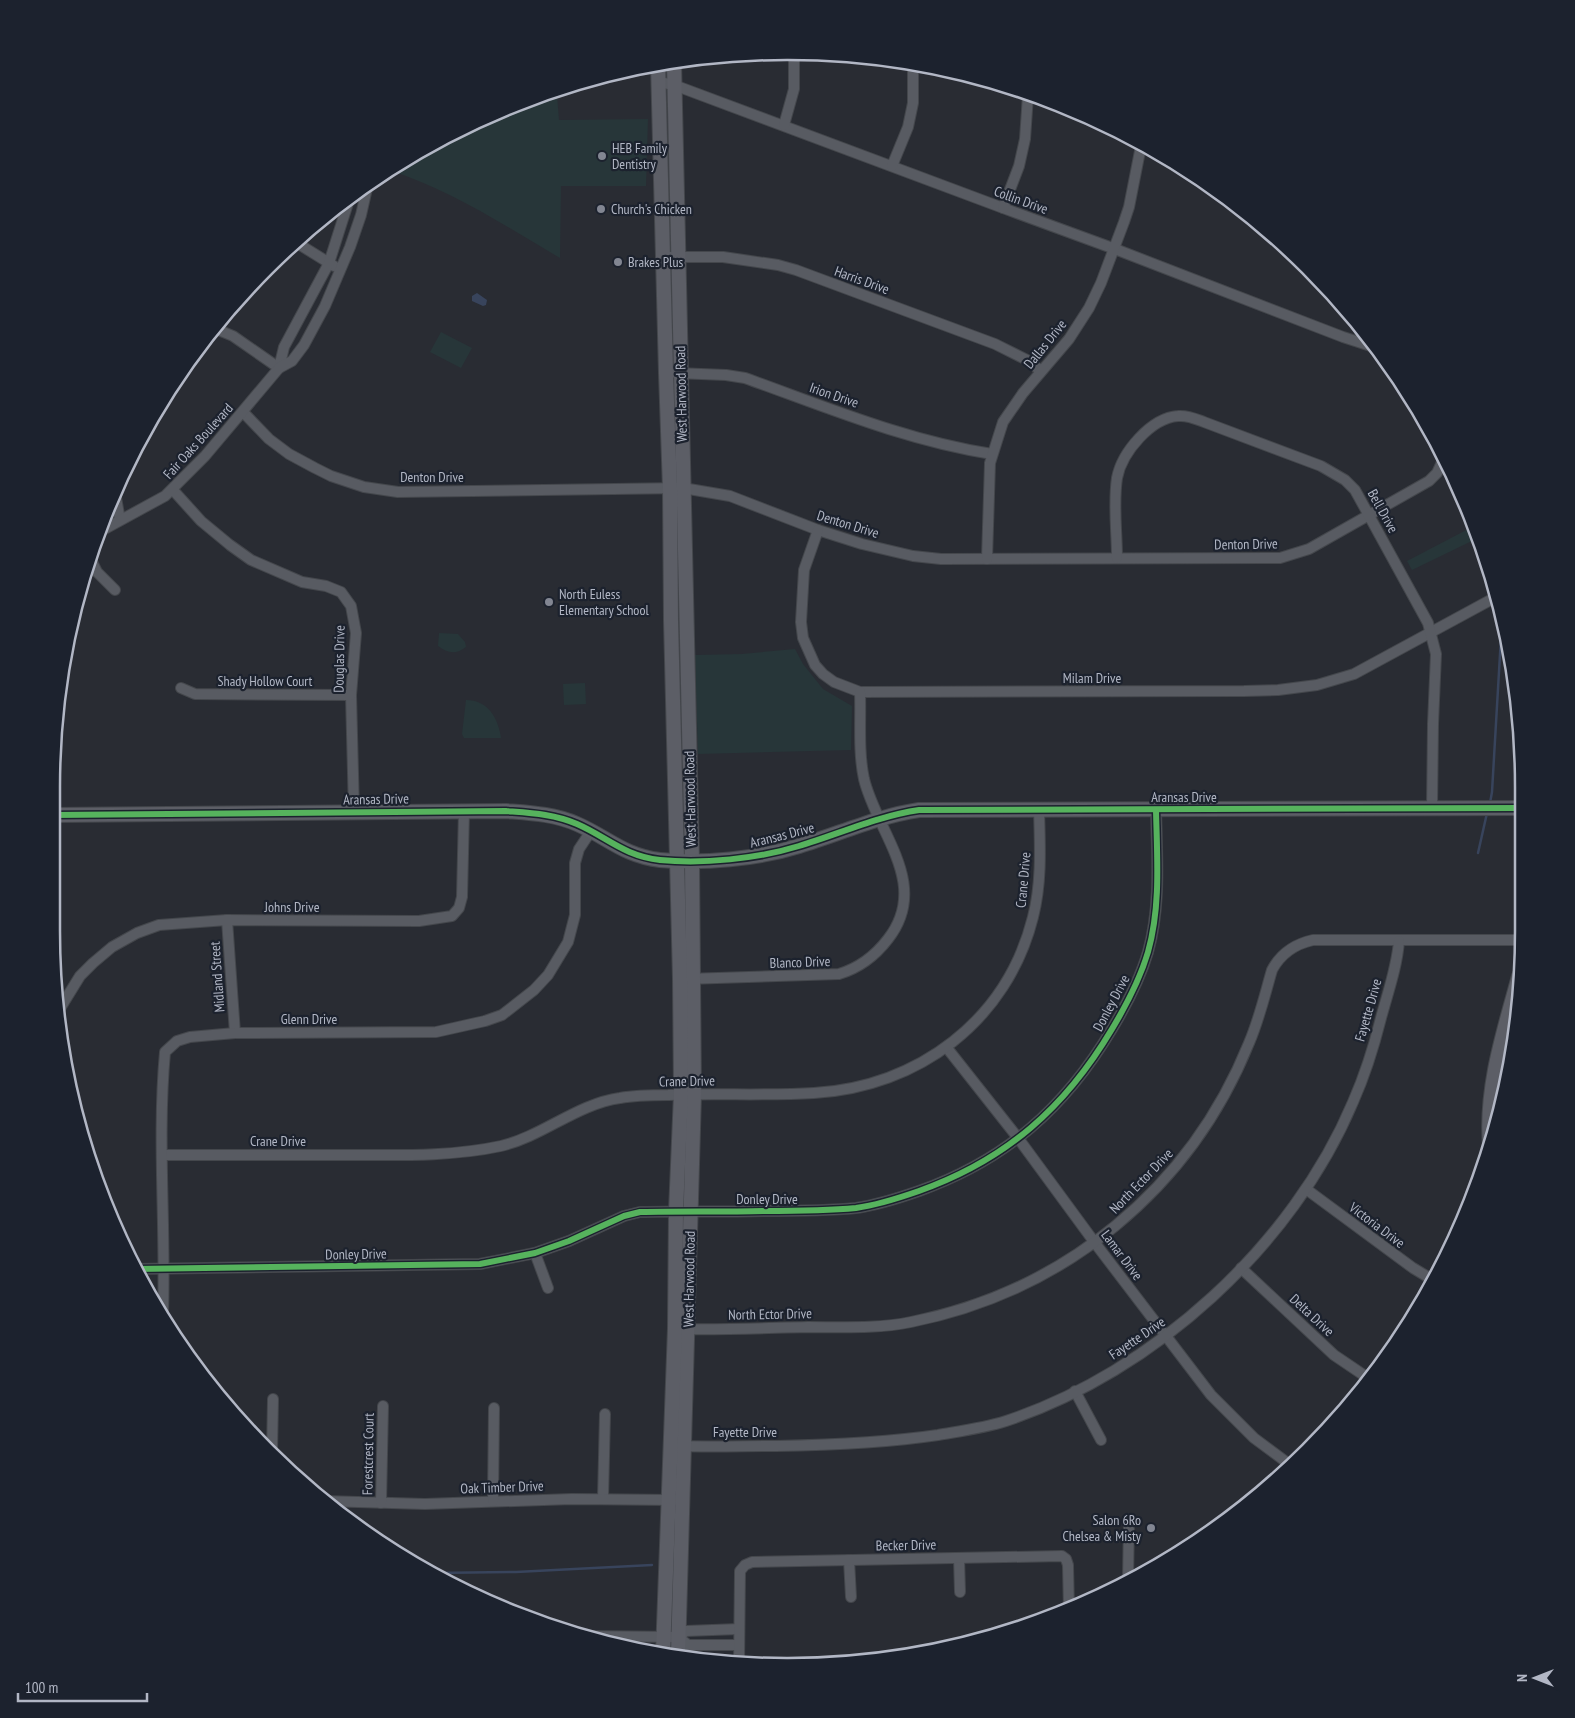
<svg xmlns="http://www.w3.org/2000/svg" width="1575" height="1718" font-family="'PT Sans Narrow',sans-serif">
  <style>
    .green { fill: #273639 }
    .water { fill: #38445c }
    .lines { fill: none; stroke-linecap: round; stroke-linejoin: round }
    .stream { stroke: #38445c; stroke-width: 2.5 }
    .street-casing { stroke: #44474c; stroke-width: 12 }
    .secondary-casing { stroke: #44474c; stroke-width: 16 }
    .street { stroke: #585b62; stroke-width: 10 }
    .secondary { stroke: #5c5e66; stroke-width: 14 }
    .cycleway-casing { stroke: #1c222e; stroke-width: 9 }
    .cycleway { stroke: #56b35d; stroke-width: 6 }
    .poi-dot { fill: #828692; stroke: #1c222e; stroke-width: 2 }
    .labels { text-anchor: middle; stroke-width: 4.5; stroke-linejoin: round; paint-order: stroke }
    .poi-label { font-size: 14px; fill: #b2b7c5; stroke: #1c222e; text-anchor: start }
    .street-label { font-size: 14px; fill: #b2b7c5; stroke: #1c222e }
    .rim { fill: none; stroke: #b2b7c5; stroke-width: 2.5 }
  </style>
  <rect width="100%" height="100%" fill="#292c33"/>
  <g class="green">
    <path d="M 557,95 L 559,120 L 648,119 L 646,186 L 561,186 L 560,258 C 505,226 450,189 388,170 L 506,107 L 544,96 Z"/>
    <polygon points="441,332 472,348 461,368 430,352"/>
    <polygon points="1474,526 1478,538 1412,570 1407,561"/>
    <path d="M 439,633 L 458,634 L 465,642 L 466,647 C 456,655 447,653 438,646 Z"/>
    <polygon points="795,649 803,664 823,689 852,706 851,750 698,754 695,655 742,654"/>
    <polygon points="585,683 586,704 564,705 563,684"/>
    <path d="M 466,700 C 488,700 498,718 501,738 L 464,738 L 462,734 Z"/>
  </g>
  <polygon class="water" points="477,293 487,300 486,305 483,306 472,301 472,296"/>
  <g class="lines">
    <g class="stream">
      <polyline points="1490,803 1492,792 1502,620"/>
      <polyline points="1478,853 1487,813"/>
      <polyline points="431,1573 516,1572 652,1565"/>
    </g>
    <g class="street-casing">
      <g id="street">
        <polyline points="659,82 674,85 1003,208 1115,249 1343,337 1374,347"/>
        <polyline points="784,125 794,89 794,52"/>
        <polyline points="892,166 908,127 913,103 913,64"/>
        <polyline points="1003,208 1019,166 1025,139 1028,95"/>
        <polyline points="297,243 334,266"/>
        <polyline points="663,257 723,257 778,265 796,270 995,344 1027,360 1041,371"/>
        <polyline points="216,329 233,336 279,368"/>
        <polyline points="279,368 284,347 329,263 349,200"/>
        <path d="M 676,373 L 726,375 L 745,378 C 826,407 907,441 992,454"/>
        <polyline points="243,412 269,439 289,454 315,468 331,476 364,487 398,492 683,488 730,496 818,530 862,544 913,556 941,559 1280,558 1309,549 1429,481 1437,473 1443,460"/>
        <polyline points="173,490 201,521 230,545 251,560 302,582 326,586 341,592 351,606 356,633 351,695 354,812"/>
        <polyline points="115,492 120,520"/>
        <polyline points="818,530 804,570 801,622 803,638 815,665 823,674 834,682 860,692 1244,691 1278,690 1317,685 1354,674 1496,597"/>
        <polyline points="99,532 165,496 205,456 279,368 292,361 304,345 325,306 350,247 361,215 368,184"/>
        <path d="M 1117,558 C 1117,532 1113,504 1117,478 C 1122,452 1151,418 1178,416 C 1188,415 1196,419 1204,422 L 1321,466 L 1345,480 L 1355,490 L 1428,623 L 1436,654 L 1433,724 L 1432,810"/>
        <polyline points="987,559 990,463 1003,422 1023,393 1069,339 1089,308 1101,283 1124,222 1129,207 1141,146"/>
        <polyline points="91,560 97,572 115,590"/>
        <polyline points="181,688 195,694 351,695"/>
        <polyline points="227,920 235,1033"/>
        <path d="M 686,979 L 839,974 C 859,968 875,956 888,939 C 931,884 877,833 864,779 C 858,751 861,720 860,692"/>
        <polyline points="59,1010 80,976 93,963 112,947 137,933 159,925 227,920 419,921 452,916 459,908 462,897 464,811"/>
        <polyline points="947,1048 1018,1138 1095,1243 1211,1395 1254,1438 1289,1464"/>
        <path d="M 162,1155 C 223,1155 284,1155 345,1155 C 397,1155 450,1157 501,1146 C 543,1136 577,1104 620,1098 C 636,1095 652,1095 668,1095 C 717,1093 765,1096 814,1093 C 918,1087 1007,1021 1033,917 C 1042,882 1040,846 1039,810"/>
        <polyline points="1306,1189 1413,1268 1433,1280"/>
        <polyline points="535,1253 548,1288"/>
        <polyline points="1241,1268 1334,1355 1368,1378"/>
        <path d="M 135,1269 L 480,1264 L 535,1253 L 569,1241 L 624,1216 L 640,1212 C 681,1211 722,1212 763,1211 C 794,1211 825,1211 856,1208 C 877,1205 899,1198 919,1191 C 1006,1160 1065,1108 1112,1029 C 1127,1004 1140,979 1148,952 C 1161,906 1157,857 1156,810"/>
        <path d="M 163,1314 C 166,1227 157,1139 165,1052 L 177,1041 L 190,1037 L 235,1033 L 436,1032 L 485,1021 L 502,1015 L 534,990 L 548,975 L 568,942 L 575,915 L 575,863 L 579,849 L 591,831"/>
        <path d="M 681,1329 C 723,1330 766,1328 808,1327 C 842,1327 878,1329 911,1322 C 1065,1291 1190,1189 1249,1043 C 1259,1020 1265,994 1272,970 C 1281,953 1295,944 1313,940 L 1520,940"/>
        <polyline points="1075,1391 1101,1440"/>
        <path d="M 677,1446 C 710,1447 743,1446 776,1446 C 831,1445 884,1443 938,1435 C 961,1431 984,1428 1006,1421 C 1154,1372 1293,1245 1353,1102 C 1365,1075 1374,1046 1381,1018 C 1388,992 1397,967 1399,941"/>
        <polyline points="272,1452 273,1399"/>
        <polyline points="603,1499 605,1414"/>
        <polyline points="324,1501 425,1504 572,1499 675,1500"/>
        <polyline points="493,1501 494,1408"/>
        <polyline points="381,1503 383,1406"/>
        <polyline points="959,1558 960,1592"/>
        <polyline points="849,1560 851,1597"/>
        <polyline points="1128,1582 1129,1519"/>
        <polyline points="582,1636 678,1637"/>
        <polyline points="678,1637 688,1645 739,1645"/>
        <polyline points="678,1637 686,1631 739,1629"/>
        <polyline points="739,1665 740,1571 745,1565 752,1562 1062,1556 1066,1559 1068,1565 1069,1611"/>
      </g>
    </g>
    <g class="secondary-casing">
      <g id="secondary">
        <polyline points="674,62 692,860 694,1094 678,1655"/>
        <polyline points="658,64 666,373 670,489 671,621 680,979 681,1094 676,1211 675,1328 663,1653"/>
        <path d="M 52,815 L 506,811 C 531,813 554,814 577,824 C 607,837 624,856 660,860 C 703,864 757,859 799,846 C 839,834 878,816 919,810 L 1523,808"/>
        <path d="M 1490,1146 C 1485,1088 1504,1031 1519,976"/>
      </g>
    </g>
    <use href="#street" class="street"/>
    <use href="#secondary" class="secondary"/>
    <g class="cycleway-casing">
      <g id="cycleway">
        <path d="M 52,815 L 506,811 C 531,813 554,814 577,824 C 607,837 624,856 660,860 C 703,864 757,859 799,846 C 839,834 878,816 919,810 L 1523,808"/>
        <path d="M 135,1269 L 480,1264 L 535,1253 L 569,1241 L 624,1216 L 640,1212 C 681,1211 722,1212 763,1211 C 794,1211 825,1211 856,1208 C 877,1205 899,1198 919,1191 C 1006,1160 1065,1108 1112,1029 C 1127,1004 1140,979 1148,952 C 1161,906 1157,857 1156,810"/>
      </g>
    </g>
    <use href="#cycleway" class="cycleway"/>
  </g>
  <g class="poi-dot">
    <circle cx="602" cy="156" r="5"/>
    <circle cx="601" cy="209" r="5"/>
    <circle cx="618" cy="262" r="5"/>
    <circle cx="549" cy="602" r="5"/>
    <circle cx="1151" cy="1528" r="5"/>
  </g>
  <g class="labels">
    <g class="poi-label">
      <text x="612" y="153">HEB Family<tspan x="612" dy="16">Dentistry</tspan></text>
      <text x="611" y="214">Church's Chicken</text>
      <text x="628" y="267">Brakes Plus</text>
      <text x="559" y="599">North Euless<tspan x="559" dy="16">Elementary School</tspan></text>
      <text x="1141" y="1525" text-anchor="end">Salon 6Ro<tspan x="1141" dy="16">Chelsea &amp; Misty</tspan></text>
    </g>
    <g class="street-label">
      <text transform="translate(1021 200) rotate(20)" y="5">Collin Drive</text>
      <text transform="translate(862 280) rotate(20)" y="5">Harris Drive</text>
      <text transform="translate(1045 344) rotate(-51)" y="5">Dallas Drive</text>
      <text transform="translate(681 394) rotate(-91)" y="5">West Harwood Road</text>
      <text transform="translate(834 395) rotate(19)" y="5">Irion Drive</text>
      <text transform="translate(198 441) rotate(-48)" y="5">Fair Oaks Boulevard</text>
      <text x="432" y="482">Denton Drive</text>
      <text transform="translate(1383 511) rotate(61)" y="5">Bell Drive</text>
      <text transform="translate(848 524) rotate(17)" y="5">Denton Drive</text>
      <text transform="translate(1246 544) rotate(-1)" y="5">Denton Drive</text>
      <text transform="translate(339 659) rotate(-89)" y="5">Douglas Drive</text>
      <text x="1092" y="683">Milam Drive</text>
      <text x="265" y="686">Shady Hollow Court</text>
      <text x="1184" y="802">Aransas Drive</text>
      <text transform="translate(376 799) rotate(-1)" y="5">Aransas Drive</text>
      <text transform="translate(690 799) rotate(-91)" y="5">West Harwood Road</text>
      <text transform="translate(782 835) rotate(-14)" y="5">Aransas Drive</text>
      <text transform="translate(1023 880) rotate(-85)" y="5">Crane Drive</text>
      <text x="292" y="912">Johns Drive</text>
      <text transform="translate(800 962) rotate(-2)" y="5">Blanco Drive</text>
      <text transform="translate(217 977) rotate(-94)" y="5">Midland Street</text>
      <text transform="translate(1111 1003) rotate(-62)" y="5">Donley Drive</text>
      <text transform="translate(1368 1010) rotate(-74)" y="5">Fayette Drive</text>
      <text x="309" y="1024">Glenn Drive</text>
      <text transform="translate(687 1081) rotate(-1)" y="5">Crane Drive</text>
      <text x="278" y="1146">Crane Drive</text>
      <text transform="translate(1141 1181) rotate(-46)" y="5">North Ector Drive</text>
      <text x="767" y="1204">Donley Drive</text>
      <text transform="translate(1377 1225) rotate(37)" y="5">Victoria Drive</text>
      <text transform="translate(356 1254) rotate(-1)" y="5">Donley Drive</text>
      <text transform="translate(1122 1255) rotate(53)" y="5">Lamar Drive</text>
      <text transform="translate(689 1279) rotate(-89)" y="5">West Harwood Road</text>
      <text transform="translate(770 1314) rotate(-1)" y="5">North Ector Drive</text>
      <text transform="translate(1312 1315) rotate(43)" y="5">Delta Drive</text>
      <text transform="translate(1137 1338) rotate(-34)" y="5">Fayette Drive</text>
      <text x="745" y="1437">Fayette Drive</text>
      <text transform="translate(368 1454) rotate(-89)" y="5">Forestcrest Court</text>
      <text transform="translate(502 1487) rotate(-2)" y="5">Oak Timber Drive</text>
      <text transform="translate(906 1545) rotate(-1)" y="5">Becker Drive</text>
    </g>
  </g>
  <path d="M0 0H1575V1718H0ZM787 60H788A727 727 0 0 1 1515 787V931A727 727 0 0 1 788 1658H787A727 727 0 0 1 60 931V787A727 727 0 0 1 787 60Z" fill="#1c222e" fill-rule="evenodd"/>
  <path class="rim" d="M787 60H788A727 727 0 0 1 1515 787V931A727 727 0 0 1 788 1658H787A727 727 0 0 1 60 931V787A727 727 0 0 1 787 60Z"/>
  <g transform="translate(1535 1678) rotate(270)" stroke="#1c222e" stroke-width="4" paint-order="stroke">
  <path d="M0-4L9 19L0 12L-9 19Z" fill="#b2b7c5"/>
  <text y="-8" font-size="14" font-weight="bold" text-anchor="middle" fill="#b2b7c5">N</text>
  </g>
  <path d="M18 1693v8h129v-8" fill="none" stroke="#b2b7c5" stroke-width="2.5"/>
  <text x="25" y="1693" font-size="15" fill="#b2b7c5" stroke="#1c222e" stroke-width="4" paint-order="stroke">100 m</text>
</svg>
